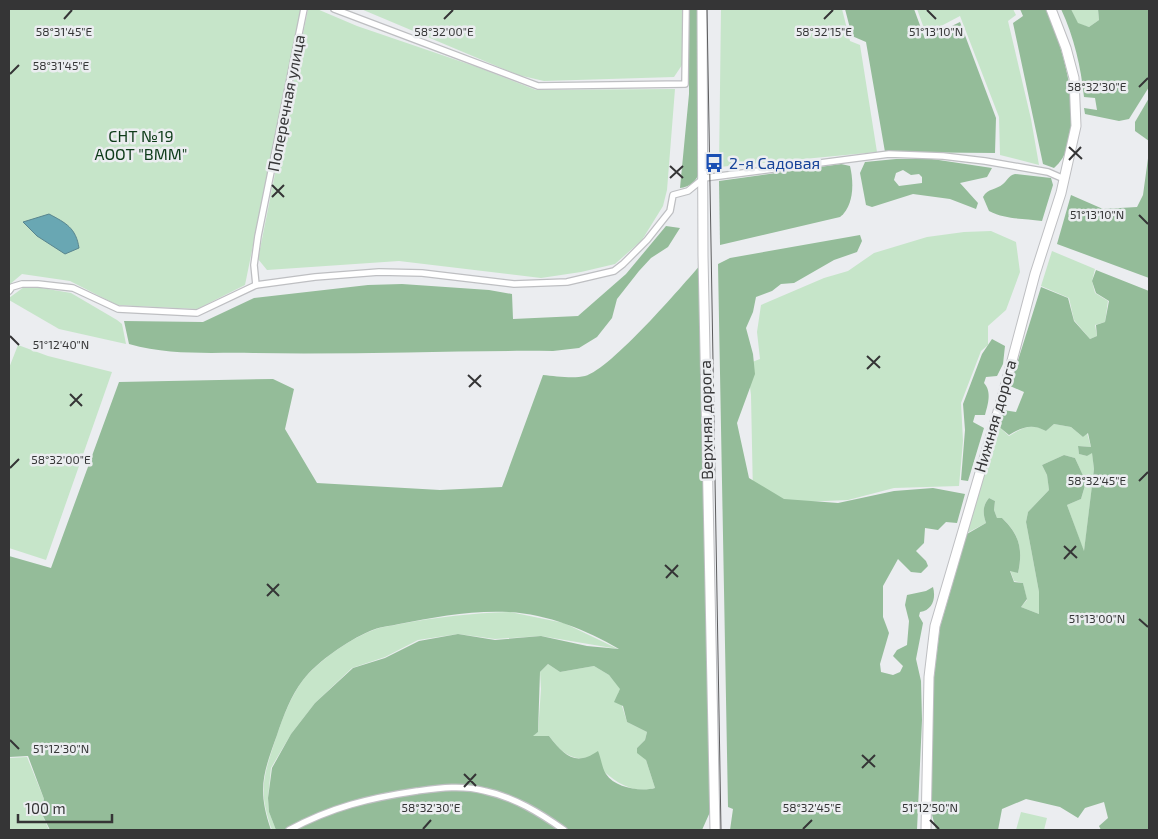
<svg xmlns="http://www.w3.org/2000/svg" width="1158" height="839" font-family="'Exo 2',sans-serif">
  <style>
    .green { fill: #c6e5c9 }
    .forest { fill: #94bc99; fill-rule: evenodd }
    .water { fill: #69a7b3; stroke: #59858e }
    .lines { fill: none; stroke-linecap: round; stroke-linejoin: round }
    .minor-casing { stroke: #bebfc2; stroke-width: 8 }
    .primary-casing { stroke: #bebfc2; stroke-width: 11 }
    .minor { stroke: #fff; stroke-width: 5.5 }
    .primary { stroke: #fff; stroke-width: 9 }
    .tram { stroke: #5c5c5d; stroke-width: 1 }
    .ticks { fill: none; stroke: #353536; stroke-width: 2 }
    .labels { text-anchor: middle; stroke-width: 5; stroke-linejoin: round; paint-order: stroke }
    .street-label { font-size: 16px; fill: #353536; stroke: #ebedf0 }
    .park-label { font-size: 16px; fill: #0f3c1a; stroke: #ebedf0 }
    .transit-label { font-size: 16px; fill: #164399; stroke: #ebedf0; text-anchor: start }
    .ticks-label { font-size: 12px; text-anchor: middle; fill: #353536; stroke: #ebedf0; stroke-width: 5; stroke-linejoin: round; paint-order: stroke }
  </style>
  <rect width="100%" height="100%" fill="#ebedf0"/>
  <g class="green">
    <polygon points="9,9 301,9 245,285 197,309 117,305 70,281 22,274 9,285"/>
    <polygon points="308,9 317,9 357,26 477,67 536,90 675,89 667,190 663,206 642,240 615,264 581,272 541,278 399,261 267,270 258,259"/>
    <polygon points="361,9 682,9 682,65 674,77 544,81 518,75"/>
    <polygon points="721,9 842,9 850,41 860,45 877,152 719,167"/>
    <polygon points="917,9 1013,9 1016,15 1008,21 1031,119 1039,165 1000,155 999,117 960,16 926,34"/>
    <polygon points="1071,9 1098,9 1099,20 1089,27 1078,24"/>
    <polygon points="991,231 1016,242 1020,272 1006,310 988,326 988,345 981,351 961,403 963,441 959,486 894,488 848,500 780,503 753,496 751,395 747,364 760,359 757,332 761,305 824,278 848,271 874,253 927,237 964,232"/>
    <polygon points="1052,251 1095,269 1092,281 1095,293 1108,301 1105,322 1095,325 1097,336 1090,339 1074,320 1069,298 1041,286"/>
    <polygon points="30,286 71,293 117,320 122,324 126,344 59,329 9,300 9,298 24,287"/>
    <polygon points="18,345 48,356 112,372 46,560 9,548 9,368"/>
    <path d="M 1054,424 L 1071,427 L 1083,437 L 1087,433 L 1091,447 L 1078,446 L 1079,454 L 1087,456 L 1092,452 L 1094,469 L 1084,552 L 1067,505 L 1081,499 L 1086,482 L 1075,458 L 1064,455 L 1042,465 L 1047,475 L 1049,490 L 1028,512 L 1026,522 L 1039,592 L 1039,614 L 1021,607 L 1027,600 L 1023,583 L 1014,581 L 1010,570 L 1018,573 C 1023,551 1020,534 1002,518 L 997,518 L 994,510 L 995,501 L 989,498 C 982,506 983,514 986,523 L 967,533 L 998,426 L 1009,436 C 1023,427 1032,423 1046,431 Z"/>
    <path d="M 510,612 L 564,623 L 618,649 L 541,636 L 495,639 L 458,634 L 418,640 L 385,657 L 352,668 L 315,703 L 291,734 L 271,768 L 268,798 L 269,812 L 276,830 L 272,830 C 258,791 263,777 276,738 C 282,719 291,696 303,680 C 319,661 348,640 371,631 C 379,627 391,626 400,624 C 437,617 473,613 510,612 Z"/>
    <path d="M 548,664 L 560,672 L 594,666 L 609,675 L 621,689 L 618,693 L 627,722 L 647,732 L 645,740 L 637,748 L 646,760 L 655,788 C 627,796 607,775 589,757 C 570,762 560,750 549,736 L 532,736 L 538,732 L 541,689 L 540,672 Z"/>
    <polygon points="27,757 44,799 41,812 49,830 9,830 9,758"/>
    <polygon points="1021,812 1047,818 1044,830 1016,830"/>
  </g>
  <g class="forest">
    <path d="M 689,9 L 697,9 L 699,173 C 696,182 689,187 680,188 L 689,94 Z"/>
    <polygon points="845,9 914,9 925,39 960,22 996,118 995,153 885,152 866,42 852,36"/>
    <path d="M 1020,9 L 1046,9 C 1063,46 1091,137 1054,168 L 1043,164 L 1013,23 L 1023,16 Z"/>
    <path d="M 1061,9 L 1071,9 L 1078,23 L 1089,27 L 1099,20 L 1098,9 L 1149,9 L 1149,87 L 1129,119 L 1119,121 L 1085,114 L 1084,108 L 1097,110 L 1095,98 L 1084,97 C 1081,67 1074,37 1061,9 Z"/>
    <polygon points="1149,98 1149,141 1135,131 1135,122"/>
    <polygon points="1149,151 1149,278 1057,244 1071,195 1103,209 1137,207 1143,195"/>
    <path d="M 896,159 L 932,159 L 992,168 L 987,177 L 960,183 L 978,203 L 976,209 L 950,199 L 913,194 L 872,207 L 866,205 L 860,173 L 865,162 ZM 903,170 L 911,175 L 919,174 L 922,177 L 922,183 L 899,186 L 894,180 L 896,173 Z"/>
    <path d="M 841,164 L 850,166 C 854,183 854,206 840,217 L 720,245 L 719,181 Z"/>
    <path d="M 1015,174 L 1051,178 L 1053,185 L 1042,221 C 1022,218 1007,220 989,211 L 983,197 C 988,188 996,190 1003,184 C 1008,180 1008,176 1015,174 Z"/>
    <path d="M 666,226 L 680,228 L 668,247 L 651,258 L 639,271 L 617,299 L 612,318 L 597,337 L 579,348 L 553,351 C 453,350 353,355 253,353 C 211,352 171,356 129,344 L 124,321 L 203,322 L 254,298 L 368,285 L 402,284 L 489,290 L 512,294 L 513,319 L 578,316 L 626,274 Z"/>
    <path d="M 860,235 L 862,241 L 857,252 L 834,260 L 794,283 L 781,284 L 772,291 L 756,297 L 753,312 L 746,328 L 753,354 L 755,374 L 737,423 L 749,478 L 784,499 L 838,503 L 894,491 L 933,488 L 965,494 L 957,523 L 946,522 L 938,530 L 925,528 L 924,543 L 916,551 L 926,561 L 928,566 L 921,573 L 911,572 L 898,559 L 883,586 L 883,617 L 889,633 L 880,664 L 881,672 L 893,675 L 900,672 L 903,666 L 893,656 L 897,650 L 907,645 L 909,621 L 905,605 L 907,595 L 926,591 L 933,587 C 936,598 933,610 920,612 L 919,616 L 923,623 L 916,659 L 921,681 L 922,720 L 917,830 L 730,830 L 733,809 L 728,807 L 718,264 L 730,258 Z"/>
    <path d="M 702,263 L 710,812 L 702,830 L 276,830 L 269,812 L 268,798 L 272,768 L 291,734 L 315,703 L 353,668 L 385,658 L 419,641 L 458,634 L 495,640 L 541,636 L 587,646 L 619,649 C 587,630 547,614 509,612 C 472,610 435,617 399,624 C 390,626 378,627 370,631 C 347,641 318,661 303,680 C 291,695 283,717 277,735 C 263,774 257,789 271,830 L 50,830 L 41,812 L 44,799 L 28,756 L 9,757 L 9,556 L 51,568 L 119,382 L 273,379 L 294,389 L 285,429 L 317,483 L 440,490 L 502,487 L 543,375 C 555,376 573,379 585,376 C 611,369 682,286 702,263 ZM 548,664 L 560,672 L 594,666 L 609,675 L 620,689 L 614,702 L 623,706 L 627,722 L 647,732 L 645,740 L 637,748 L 637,753 L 646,760 L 655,788 C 641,792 615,788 606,774 C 602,768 601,758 598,751 C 575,767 564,755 549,736 L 533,736 L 538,732 L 540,672 Z"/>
    <path d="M 1096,270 L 1149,291 L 1149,830 L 1101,830 L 1099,826 L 1108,818 L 1104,802 L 1085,808 L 1078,818 L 1060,807 L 1026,799 L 1002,809 L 998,830 L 936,830 L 930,807 L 934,677 L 940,627 L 967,534 L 986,523 C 983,514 982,506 989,498 L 995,501 L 994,510 L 997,518 L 1002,518 C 1020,535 1023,550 1018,573 L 1010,571 L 1014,582 L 1023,583 L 1027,599 L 1021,607 L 1039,614 L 1039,592 L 1026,522 L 1028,512 L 1049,490 L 1047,475 L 1042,465 L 1064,455 L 1075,458 L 1086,482 L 1081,499 L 1067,505 L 1084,551 L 1094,469 L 1092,453 L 1087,456 L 1079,454 L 1078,446 L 1091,447 L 1088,433 L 1083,437 L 1071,427 L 1054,424 L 1046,431 C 1032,423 1022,427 1009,435 L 998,426 L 1003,410 L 1016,412 L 1024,392 L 1010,386 L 1041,287 L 1068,298 L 1074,321 L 1090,339 L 1097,336 L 1096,325 L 1105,322 L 1109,301 L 1096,293 L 1092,281 Z"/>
    <path d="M 992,339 L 1005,346 L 1003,364 L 997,376 L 986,377 L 984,383 C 992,392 988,404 985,415 L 975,415 L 973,422 L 984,428 L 968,481 L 961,480 L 965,430 L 963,404 L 982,354 Z"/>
  </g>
  <path class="water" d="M 49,214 C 66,223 76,228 79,248 L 65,254 L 37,236 L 23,222 Z"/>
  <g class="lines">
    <g class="minor-casing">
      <g id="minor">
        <polyline points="334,9 538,86 685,84 686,9"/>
        <polyline points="256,285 254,265 258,236 304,9"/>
        <polyline points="9,291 12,287 22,284 38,284 73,288 118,309 197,313 256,285 315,277 379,272 422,273 514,284 567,282 614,271 623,264 647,240 670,211 673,195 688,191 704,178 889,154 943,156 985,161 1048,172 1064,179"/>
        <path d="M 289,830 C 332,807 369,798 417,791 C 440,788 462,785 485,791 C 514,797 540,813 564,830"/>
      </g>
    </g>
    <g class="primary-casing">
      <g id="primary">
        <polyline points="702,9 703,256 715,830"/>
        <polyline points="926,830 929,677 935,626 1004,391 1035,274 1061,193 1076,126 1074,78 1066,48 1051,9"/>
      </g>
    </g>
    <use href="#minor" class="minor"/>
    <use href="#primary" class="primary"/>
    <polyline class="tram" points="707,9 721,830"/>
  </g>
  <path class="ticks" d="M 927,10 L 936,19M 64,19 L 72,10M 444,19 L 453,10M 824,19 L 833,10M 10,74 L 19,65M 1139,87 L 1148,78M 1069,147 L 1082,159M 1069,160 L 1081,147M 670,166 L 683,178M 670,178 L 683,166M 272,185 L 284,197M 272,197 L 284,185M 1139,215 L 1148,224M 10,336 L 19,345M 867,356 L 880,368M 867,369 L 880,356M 468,375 L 481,387M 469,387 L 481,375M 70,394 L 82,406M 70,406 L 82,394M 10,468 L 19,459M 1139,481 L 1148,472M 1064,546 L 1077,558M 1064,559 L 1076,546M 665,565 L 678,577M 666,578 L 678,565M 267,584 L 279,596M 267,596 L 279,584M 1139,619 L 1148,627M 10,740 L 19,749M 862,755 L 875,767M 862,768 L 875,755M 464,774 L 476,786M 464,787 L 476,774M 930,820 L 939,829M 423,829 L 431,820M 803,829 L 812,820"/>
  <defs>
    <g id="bus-bare" transform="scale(1.5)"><path d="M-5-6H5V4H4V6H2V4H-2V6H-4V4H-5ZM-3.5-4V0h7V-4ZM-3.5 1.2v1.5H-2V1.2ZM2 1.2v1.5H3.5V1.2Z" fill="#1a4fb4" stroke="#ebedf0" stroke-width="2.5" paint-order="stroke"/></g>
  </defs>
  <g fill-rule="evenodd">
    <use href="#bus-bare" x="714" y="163"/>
  </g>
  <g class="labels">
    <g class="street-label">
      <text transform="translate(286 103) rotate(-79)" y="6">Поперечная улица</text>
      <text transform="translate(995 416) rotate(-74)" y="6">Нижняя дорога</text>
      <text transform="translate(706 420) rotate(-91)" y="6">Верхняя дорога</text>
    </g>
    <g class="park-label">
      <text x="141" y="142">СНТ №19<tspan x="141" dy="18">АООТ "ВММ"</tspan></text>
    </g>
    <g class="transit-label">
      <text x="729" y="169">2-я Садовая</text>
    </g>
  </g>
  <g class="ticks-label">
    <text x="936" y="36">51°13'10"N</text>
    <text x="64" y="36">58°31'45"E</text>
    <text x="444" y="36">58°32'00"E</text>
    <text x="824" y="36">58°32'15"E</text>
    <text x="61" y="70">58°31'45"E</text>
    <text x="1097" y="91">58°32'30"E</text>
    <text x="1097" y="219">51°13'10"N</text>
    <text x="61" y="349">51°12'40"N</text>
    <text x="61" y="464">58°32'00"E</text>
    <text x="1097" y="485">58°32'45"E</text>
    <text x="1097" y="623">51°13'00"N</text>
    <text x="61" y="753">51°12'30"N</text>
    <text x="431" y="812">58°32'30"E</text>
    <text x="812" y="812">58°32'45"E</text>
    <text x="930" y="812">51°12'50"N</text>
  </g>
  <rect width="1158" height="839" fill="none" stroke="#353536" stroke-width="20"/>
  <path d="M18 814v8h94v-8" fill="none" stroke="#353536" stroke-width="2.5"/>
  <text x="25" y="814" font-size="15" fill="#353536" stroke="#ebedf0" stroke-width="4" paint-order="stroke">100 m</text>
</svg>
